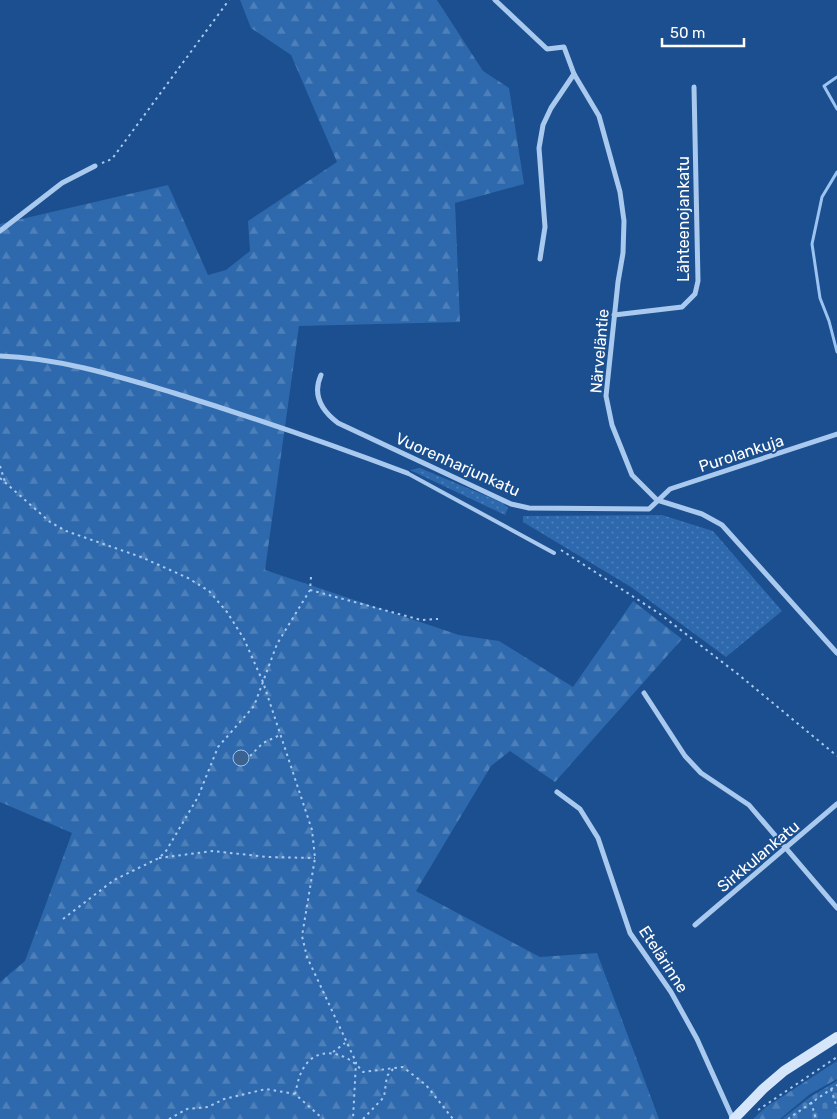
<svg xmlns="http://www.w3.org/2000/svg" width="837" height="1119" font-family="Rubik,sans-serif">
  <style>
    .grass { fill: url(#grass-dots) }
    .forest { fill: url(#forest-firs) }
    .cemetery { fill: url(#cemetery-stones) }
    .water { fill: #3c6290; stroke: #9cc4f0 }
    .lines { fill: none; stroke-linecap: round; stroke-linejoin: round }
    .stream { stroke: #9cc4f0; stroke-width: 3 }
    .path { stroke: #a9c9ee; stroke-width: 2; stroke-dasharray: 2.5 4; stroke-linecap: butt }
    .lane { stroke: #a9c9ee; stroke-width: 4 }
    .street { stroke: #a9c9ee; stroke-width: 5 }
    .secondary { stroke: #d6e6fa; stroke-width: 10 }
    .labels { text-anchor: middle; stroke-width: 4; stroke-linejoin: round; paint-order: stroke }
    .street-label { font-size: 16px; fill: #fff; stroke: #1b4f8f }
  </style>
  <defs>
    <pattern id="grass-dots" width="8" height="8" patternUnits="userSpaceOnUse" patternTransform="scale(1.25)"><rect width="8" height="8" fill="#2e69ad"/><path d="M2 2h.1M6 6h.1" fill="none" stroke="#4d80b9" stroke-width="1.8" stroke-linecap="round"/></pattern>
    <pattern id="forest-firs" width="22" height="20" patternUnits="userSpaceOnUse" patternTransform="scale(1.25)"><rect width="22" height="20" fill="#2e69ad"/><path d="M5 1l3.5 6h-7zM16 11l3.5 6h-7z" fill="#4d80b9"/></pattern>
    <pattern id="cemetery-stones" width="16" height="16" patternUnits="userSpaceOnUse" patternTransform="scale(1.25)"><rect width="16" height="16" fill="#2e69ad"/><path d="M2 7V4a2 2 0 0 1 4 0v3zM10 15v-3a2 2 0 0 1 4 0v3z" fill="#4d80b9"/></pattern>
  </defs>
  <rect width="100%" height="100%" fill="#1b4f8f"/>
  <g class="grass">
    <polygon points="420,468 503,503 508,508 505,515 410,470"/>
    <polygon points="662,515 713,531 782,611 726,657 631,587 523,522 523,516"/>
  </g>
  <g class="forest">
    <polygon points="240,0 437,0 483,71 509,88 524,184 455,203 460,322 299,326 265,570 459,635 499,641 573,687 633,601 682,639 555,782 510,751 491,766 416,891 540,957 597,953 659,1119 0,1119 0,982 25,961 72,833 0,802 0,224 168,185 208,275 226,270 250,251 248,221 337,162 291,55 251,28"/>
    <polygon points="837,1061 837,1079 810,1094 780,1119 753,1119 766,1107"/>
  </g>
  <polygon class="cemetery" points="837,1081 837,1119 782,1119 810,1097"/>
  <circle class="water" cx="241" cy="758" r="8"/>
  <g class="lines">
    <g class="stream">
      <polyline points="837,77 824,86 837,109"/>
      <polyline points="837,172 822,197 812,244 820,298 829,321 837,352"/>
    </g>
    <g class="path">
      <polyline points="102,163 112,159 229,0"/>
      <polyline points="0,466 5,482"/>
      <polyline points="0,478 50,522 66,531 141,557 188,578 209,591 227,612 244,639 263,682 312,830 315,858 302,936 307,957 356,1062 353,1119"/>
      <polyline points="561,550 660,614 739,675 837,756"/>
      <polyline points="311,577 310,590 421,620 438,619"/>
      <polyline points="250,756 263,743 280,735"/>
      <polyline points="159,858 213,851 267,857 315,858"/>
      <polyline points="63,919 114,880 159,858 166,851 198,797 218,747 254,706 277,644 310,590"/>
      <polyline points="333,1052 345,1043"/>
      <polyline points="831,1089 837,1108"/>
      <path d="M 295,1094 C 297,1087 298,1078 302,1071 C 315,1043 348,1052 363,1072 L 403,1067 L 426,1085 L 453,1119"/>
      <polyline points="811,1102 816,1119"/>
      <polyline points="758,1110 837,1057"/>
      <polyline points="169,1119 187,1109 208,1107 224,1099 266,1089 295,1094 323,1119"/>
      <polyline points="363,1119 384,1097 387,1076 393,1069"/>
      <polyline points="788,1119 837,1085"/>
    </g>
    <polyline class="lane" points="407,473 554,553"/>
    <g class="street">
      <polyline points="495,0 547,49 564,47 574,74 599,116 620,192 624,221 623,253 618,282 606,396 612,425 632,475 657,500 702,514 722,525 837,653"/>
      <polyline points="0,231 62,183 95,166"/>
      <polyline points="540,259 545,227 539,148 543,125 551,108 574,74"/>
      <polyline points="614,315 682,307 695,294 698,281 694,87"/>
      <path d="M 0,356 C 59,358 117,376 174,393 C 252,417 330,444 407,473"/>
      <path d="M 321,375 C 312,395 322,411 338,423 L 511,504 L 529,508 L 649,509 L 670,489 L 837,434"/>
      <polyline points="644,693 685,756 701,773 749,805 837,908"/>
      <polyline points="557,792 580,809 598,838 630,933 671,992 697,1039 733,1119"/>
      <polyline points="695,925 837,804"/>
    </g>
    <polyline class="secondary" points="734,1119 763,1089 784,1071 837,1037"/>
  </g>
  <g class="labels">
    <g class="street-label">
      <text transform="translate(683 219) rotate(-90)" y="6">Lähteenojankatu</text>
      <text transform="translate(599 351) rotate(-85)" y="6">Närveläntie</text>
      <text transform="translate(741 453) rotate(-18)" y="6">Purolankuja</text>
      <text transform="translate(458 464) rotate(24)" y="6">Vuorenharjunkatu</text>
      <text transform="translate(758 856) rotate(-40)" y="6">Sirkkulankatu</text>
      <text transform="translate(664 959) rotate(57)" y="6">Etelärinne</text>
    </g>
  </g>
  <path d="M662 38v8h82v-8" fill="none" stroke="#ffffff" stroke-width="2.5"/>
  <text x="670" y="38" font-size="15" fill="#ffffff" stroke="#1b4f8f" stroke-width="4" paint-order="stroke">50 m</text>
</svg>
